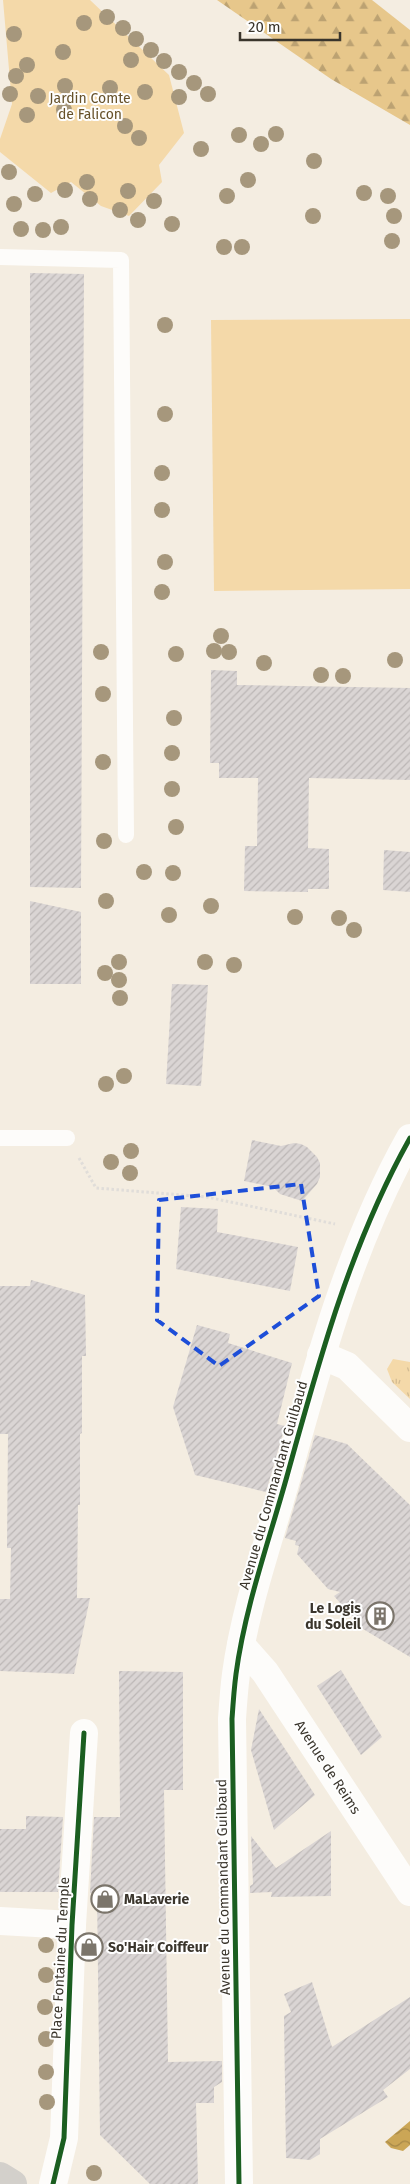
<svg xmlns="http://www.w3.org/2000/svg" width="410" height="2184" font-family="'Fira Sans',sans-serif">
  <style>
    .grass { fill: url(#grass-tufts) }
    .forest { fill: url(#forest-firs) }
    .green { fill: #f4d9a9 }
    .water { fill: url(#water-waves) }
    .building { fill: url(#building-hatch) }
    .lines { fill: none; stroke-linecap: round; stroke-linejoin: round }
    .path { stroke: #e0ddd9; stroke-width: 3; stroke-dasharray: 2.5 2.5; stroke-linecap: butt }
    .lane { stroke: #fdfcfa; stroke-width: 16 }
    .street { stroke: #fdfcfa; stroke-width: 28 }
    .secondary { stroke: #d3d0cb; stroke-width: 28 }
    .cycleway-casing { stroke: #fefefe; stroke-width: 8 }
    .cycleway { stroke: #1b5e20; stroke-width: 5 }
    .tree { fill: #a6977c }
    .marked { fill: none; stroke: #1d4ed8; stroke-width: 4; stroke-dasharray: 10 6; stroke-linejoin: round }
    .labels { text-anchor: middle; stroke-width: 4; stroke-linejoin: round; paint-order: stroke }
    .park-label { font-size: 14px; fill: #665129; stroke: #fefefe }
    .street-label { font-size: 14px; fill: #3a352c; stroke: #fefefe }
    .poi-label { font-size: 14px; font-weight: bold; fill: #3a352c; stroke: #fefefe; text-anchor: start }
  </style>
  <defs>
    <pattern id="grass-tufts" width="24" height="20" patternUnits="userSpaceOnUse" patternTransform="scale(1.25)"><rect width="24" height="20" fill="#f4d9a9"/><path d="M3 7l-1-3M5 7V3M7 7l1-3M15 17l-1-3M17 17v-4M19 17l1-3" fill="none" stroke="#d2bb92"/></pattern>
    <pattern id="forest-firs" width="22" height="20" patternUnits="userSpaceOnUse" patternTransform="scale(1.25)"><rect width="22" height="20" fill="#e7c78b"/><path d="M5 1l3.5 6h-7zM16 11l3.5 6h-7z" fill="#bca272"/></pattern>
    <pattern id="water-waves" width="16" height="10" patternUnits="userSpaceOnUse" patternTransform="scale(1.25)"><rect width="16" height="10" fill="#cba656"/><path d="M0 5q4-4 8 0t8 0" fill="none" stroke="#a68847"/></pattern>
    <pattern id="building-hatch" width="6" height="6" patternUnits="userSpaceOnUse" patternTransform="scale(1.25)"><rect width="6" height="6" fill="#dad5d4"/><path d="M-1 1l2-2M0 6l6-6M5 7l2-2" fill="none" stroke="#bcb7b6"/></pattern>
  </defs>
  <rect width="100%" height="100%" fill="#f4ede1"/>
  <polygon class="grass" points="393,1359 410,1362 410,1399 392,1382 387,1369"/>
  <polygon class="forest" points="217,0 372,0 410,30 410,125 331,79"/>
  <g class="green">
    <polygon points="3,0 90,0 169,75 184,133 159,165 162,182 129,216 101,206 71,182 51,193 0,152 0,139 12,104"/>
    <polygon points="410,319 410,589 214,591 211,320"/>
  </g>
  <polygon class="water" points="410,2121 410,2145 403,2151 391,2148 385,2142"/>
  <g class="building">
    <polygon points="30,273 84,274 81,888 30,887"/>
    <polygon points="211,670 237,671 237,685 410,688 410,780 309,778 308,848 329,849 329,889 308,889 308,892 244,891 245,846 257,846 258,778 219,778 219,763 210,763"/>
    <polygon points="384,850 410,852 410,892 383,890"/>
    <polygon points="30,901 81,912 81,984 30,984"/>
    <polygon points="172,984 208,985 201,1086 166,1084"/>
    <polygon points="252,1140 281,1146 294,1143 301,1144 307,1147 317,1157 320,1163 320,1177 317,1184 302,1201 280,1194 273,1187 244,1181"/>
    <polygon points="181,1207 218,1209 217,1232 298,1247 290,1291 176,1269"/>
    <polygon points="31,1280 85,1295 86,1356 82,1356 82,1433 80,1434 80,1505 78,1505 77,1598 90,1598 74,1674 0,1671 0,1599 10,1599 11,1548 7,1548 8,1434 0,1434 0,1286 30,1286"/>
    <polygon points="197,1325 230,1334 228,1343 292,1363 277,1424 285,1426 266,1492 195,1475 173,1407"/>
    <polygon points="315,1435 347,1444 410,1505 410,1657 363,1629 334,1596 340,1592 328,1589 297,1554 299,1546 295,1545 296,1541 285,1538"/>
    <polygon points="341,1670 382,1737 361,1755 317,1686"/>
    <polygon points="119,1671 183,1672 183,1790 164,1790 168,2062 222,2061 222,2082 214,2087 214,2103 196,2103 198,2184 150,2184 100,2135 97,1893 90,1893 94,1817 120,1817"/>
    <polygon points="259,1709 315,1795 274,1830 251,1750"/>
    <polygon points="26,1816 63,1817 58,1892 0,1892 0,1829 26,1829"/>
    <polygon points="331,1831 331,1896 271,1897 272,1892 250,1893 250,1886 253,1884 251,1836 276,1868"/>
    <polygon points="312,1982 332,2047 410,1997 410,2069 383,2090 388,2097 320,2139 320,2154 310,2160 286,2158 284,2016 291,2012 284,1994"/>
  </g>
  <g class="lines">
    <polyline class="path" points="79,1158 96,1188 207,1197 335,1224"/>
    <g class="lane">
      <polyline points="0,257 121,260 126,835"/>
      <polyline points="0,1138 67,1138"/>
    </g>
    <g class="street">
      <polyline points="321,1355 347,1366 410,1428"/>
      <polyline points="241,1645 265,1672 410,1892"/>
      <polyline points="0,1921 72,1925"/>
      <polyline points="53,2184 64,2138 72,1925 84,1733"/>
      <path d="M 239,2184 L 232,1719 C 233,1704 234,1689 236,1674 C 245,1607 269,1541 287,1476 C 319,1360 351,1243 410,1138"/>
    </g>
    <polyline class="secondary" points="0,2176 13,2184"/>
    <g class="cycleway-casing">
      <g id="cycleway">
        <polyline points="53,2184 64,2138 72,1925 84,1733"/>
        <path d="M 239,2184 L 232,1719 C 233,1704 234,1689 236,1674 C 245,1607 269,1541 287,1476 C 319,1360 351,1243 410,1138"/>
      </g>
    </g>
    <use href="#cycleway" class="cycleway"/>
  </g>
  <g class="tree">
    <circle cx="107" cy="17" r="8"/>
    <circle cx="84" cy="23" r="8"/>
    <circle cx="123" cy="28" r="8"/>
    <circle cx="14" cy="34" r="8"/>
    <circle cx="136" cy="39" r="8"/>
    <circle cx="151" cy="50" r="8"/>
    <circle cx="63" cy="52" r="8"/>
    <circle cx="131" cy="60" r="8"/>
    <circle cx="164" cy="61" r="8"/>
    <circle cx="27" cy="65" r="8"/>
    <circle cx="179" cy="72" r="8"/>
    <circle cx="16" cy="76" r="8"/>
    <circle cx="194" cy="83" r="8"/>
    <circle cx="65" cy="86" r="8"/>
    <circle cx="110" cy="88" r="8"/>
    <circle cx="145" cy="92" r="8"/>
    <circle cx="10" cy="94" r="8"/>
    <circle cx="208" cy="94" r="8"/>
    <circle cx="38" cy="96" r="8"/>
    <circle cx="179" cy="97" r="8"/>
    <circle cx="64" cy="110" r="8"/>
    <circle cx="27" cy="115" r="8"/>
    <circle cx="125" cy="126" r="8"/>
    <circle cx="276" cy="134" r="8"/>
    <circle cx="239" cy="135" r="8"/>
    <circle cx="139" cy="138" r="8"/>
    <circle cx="261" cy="144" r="8"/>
    <circle cx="201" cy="149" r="8"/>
    <circle cx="314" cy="161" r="8"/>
    <circle cx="9" cy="172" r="8"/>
    <circle cx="248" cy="180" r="8"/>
    <circle cx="87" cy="182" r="8"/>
    <circle cx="65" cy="190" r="8"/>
    <circle cx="128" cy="191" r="8"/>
    <circle cx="364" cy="193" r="8"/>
    <circle cx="35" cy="194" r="8"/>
    <circle cx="227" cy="196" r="8"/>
    <circle cx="388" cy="196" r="8"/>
    <circle cx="90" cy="199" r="8"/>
    <circle cx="154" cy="201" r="8"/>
    <circle cx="14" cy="204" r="8"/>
    <circle cx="120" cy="210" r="8"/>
    <circle cx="313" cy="216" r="8"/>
    <circle cx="394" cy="216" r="8"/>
    <circle cx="138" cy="220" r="8"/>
    <circle cx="172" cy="224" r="8"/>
    <circle cx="61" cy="227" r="8"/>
    <circle cx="21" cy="229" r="8"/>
    <circle cx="43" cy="230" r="8"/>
    <circle cx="392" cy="241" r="8"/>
    <circle cx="224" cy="247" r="8"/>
    <circle cx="242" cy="247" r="8"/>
    <circle cx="165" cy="325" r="8"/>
    <circle cx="165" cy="414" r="8"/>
    <circle cx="162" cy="473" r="8"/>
    <circle cx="162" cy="510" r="8"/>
    <circle cx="165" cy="562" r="8"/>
    <circle cx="162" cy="592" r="8"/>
    <circle cx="221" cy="636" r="8"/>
    <circle cx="214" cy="651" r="8"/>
    <circle cx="101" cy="652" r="8"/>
    <circle cx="229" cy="652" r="8"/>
    <circle cx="176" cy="654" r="8"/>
    <circle cx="395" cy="660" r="8"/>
    <circle cx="264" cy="663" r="8"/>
    <circle cx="321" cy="675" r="8"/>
    <circle cx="343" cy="676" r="8"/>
    <circle cx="103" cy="694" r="8"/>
    <circle cx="174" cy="718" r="8"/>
    <circle cx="172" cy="753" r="8"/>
    <circle cx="103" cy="762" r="8"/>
    <circle cx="172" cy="789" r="8"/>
    <circle cx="176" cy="827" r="8"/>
    <circle cx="104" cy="841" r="8"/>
    <circle cx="144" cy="872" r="8"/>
    <circle cx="173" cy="873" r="8"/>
    <circle cx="106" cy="901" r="8"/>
    <circle cx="211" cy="906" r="8"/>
    <circle cx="169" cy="915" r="8"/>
    <circle cx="295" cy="917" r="8"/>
    <circle cx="339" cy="918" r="8"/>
    <circle cx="354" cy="930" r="8"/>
    <circle cx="119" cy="962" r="8"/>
    <circle cx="205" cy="962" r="8"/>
    <circle cx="234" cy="965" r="8"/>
    <circle cx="105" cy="973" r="8"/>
    <circle cx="119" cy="980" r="8"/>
    <circle cx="120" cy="998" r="8"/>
    <circle cx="124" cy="1076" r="8"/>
    <circle cx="106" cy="1084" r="8"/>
    <circle cx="131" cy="1151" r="8"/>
    <circle cx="111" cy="1162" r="8"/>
    <circle cx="130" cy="1173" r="8"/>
    <circle cx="46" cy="1945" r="8"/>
    <circle cx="46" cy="1975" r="8"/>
    <circle cx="45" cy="2007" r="8"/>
    <circle cx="46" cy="2039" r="8"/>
    <circle cx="46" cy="2072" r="8"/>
    <circle cx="47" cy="2102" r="8"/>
    <circle cx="94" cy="2173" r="8"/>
  </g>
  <path class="marked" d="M 301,1184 L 319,1296 L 219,1366 L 157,1320 L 159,1200 Z"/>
  <defs>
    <g id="building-ring" transform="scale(1.4375)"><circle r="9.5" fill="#fefefe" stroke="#7b756b" stroke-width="1.5"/><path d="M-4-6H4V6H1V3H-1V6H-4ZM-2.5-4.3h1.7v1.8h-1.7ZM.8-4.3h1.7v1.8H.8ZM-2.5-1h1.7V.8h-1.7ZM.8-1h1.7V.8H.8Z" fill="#7b756b"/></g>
    <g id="shop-ring" transform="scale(1.4375)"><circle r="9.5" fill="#fefefe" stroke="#7b756b" stroke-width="1.5"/><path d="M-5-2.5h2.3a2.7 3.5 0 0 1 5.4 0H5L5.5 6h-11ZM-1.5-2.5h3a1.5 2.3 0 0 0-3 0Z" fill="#7b756b"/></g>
  </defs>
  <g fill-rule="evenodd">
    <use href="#building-ring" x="380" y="1616"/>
    <use href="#shop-ring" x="105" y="1899"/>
    <use href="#shop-ring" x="89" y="1947"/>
  </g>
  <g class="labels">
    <g class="park-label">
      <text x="90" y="103">Jardin Comte<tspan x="90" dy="16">de Falicon</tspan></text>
    </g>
    <g class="street-label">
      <text transform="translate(273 1485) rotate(-74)" y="5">Avenue du Commandant Guilbaud</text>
      <text transform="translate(328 1767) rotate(57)" y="5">Avenue de Reims</text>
      <text transform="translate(223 1887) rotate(-91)" y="5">Avenue du Commandant Guilbaud</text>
      <text transform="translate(60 1958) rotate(-87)" y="5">Place Fontaine du Temple</text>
    </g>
    <g class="poi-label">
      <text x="361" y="1613" text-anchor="end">Le Logis<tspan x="361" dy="16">du Soleil</tspan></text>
      <text x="124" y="1904">MaLaverie</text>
      <text x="108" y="1952">So'Hair Coiffeur</text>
    </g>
  </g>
  <path d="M240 32v8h100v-8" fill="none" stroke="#3a352c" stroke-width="2.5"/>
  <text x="248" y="32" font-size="15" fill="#3a352c" stroke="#fefefe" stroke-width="4" paint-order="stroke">20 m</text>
</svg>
